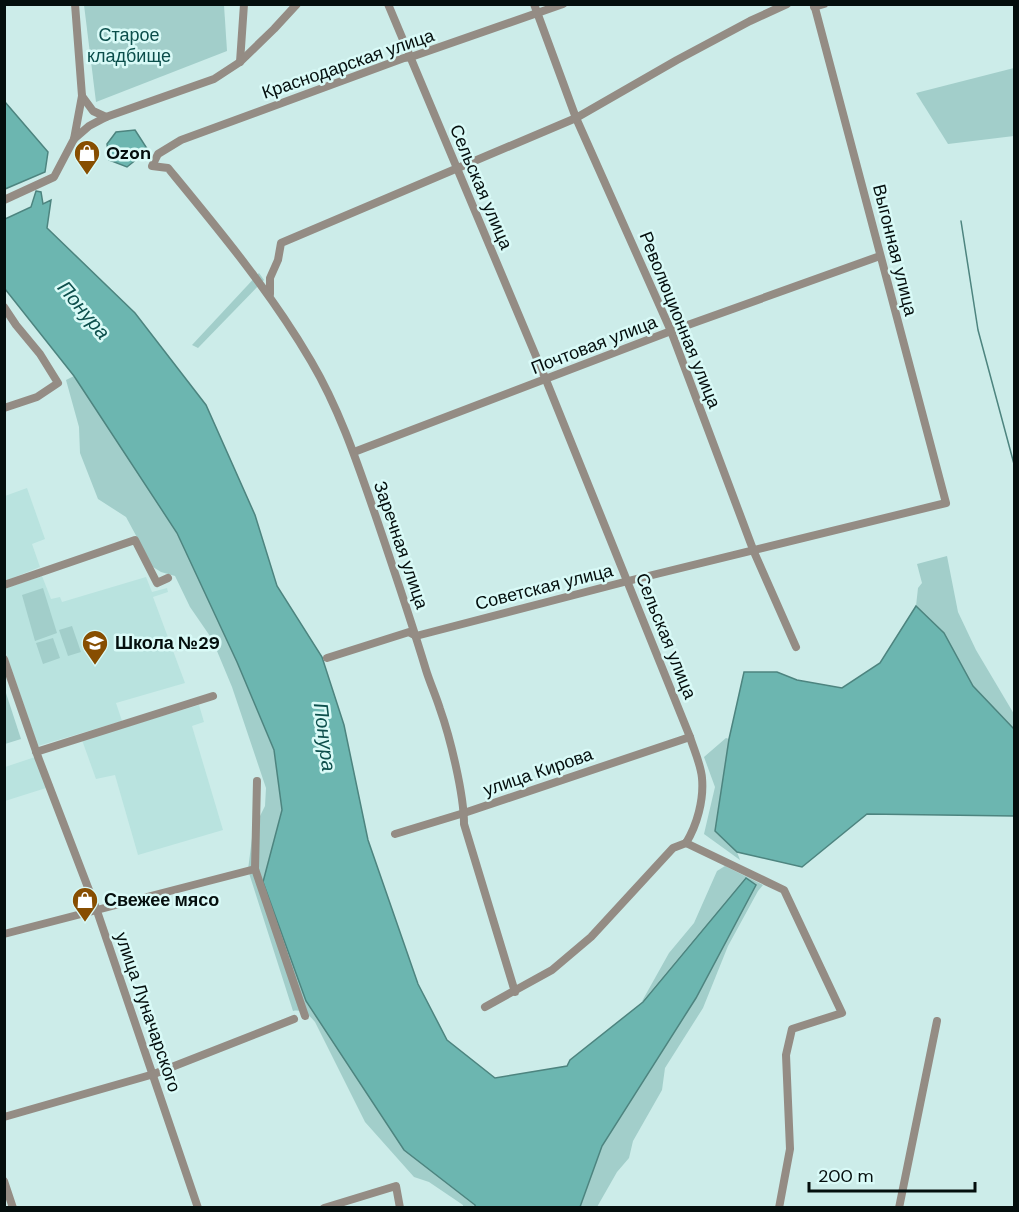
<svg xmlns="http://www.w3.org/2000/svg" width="1019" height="1212" font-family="'DM Sans',sans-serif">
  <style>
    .built { fill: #b9e3df }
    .green { fill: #a2ceca }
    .water { fill: #6cb6b0; stroke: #4d847f; stroke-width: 1.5 }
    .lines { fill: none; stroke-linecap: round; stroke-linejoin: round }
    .stream { stroke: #4d847f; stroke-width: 1.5 }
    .minor { stroke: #948c84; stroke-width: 8 }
    .labels { text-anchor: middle; stroke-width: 5; stroke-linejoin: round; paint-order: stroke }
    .park-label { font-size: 18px; fill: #0b4e4b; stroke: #d9faf7 }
    .street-label { font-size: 18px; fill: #040e0d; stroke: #d9faf7 }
    .poi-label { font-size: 18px; font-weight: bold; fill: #040e0d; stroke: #d9faf7; text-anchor: start }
    .water-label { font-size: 20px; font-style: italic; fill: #0d4f4c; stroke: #d9faf7 }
  </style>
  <rect width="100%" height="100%" fill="#ccece9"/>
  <g class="built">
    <polygon points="27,488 45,539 32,544 40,567 5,581 5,496"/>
    <polygon points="42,576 51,599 60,597 62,602 146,577 152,592 167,588 168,592 153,597 185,683 116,703 122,721 38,746 5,650 4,589"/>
    <polygon points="199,705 204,722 192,726 223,830 138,855 115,775 96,779 82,740"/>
    <polygon points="35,757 46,788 5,801 5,767"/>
  </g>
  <g class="green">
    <polygon points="84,5 224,5 227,51 96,102"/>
    <polygon points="1014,68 1014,136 948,144 916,93"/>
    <polygon points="259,273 264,280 198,348 192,345"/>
    <path d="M 74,376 L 177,533 L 237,662 L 274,751 L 282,810 L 263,882 L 475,1207 L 463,1207 L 463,1205 L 429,1182 L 414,1177 L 365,1122 L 315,1022 C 309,1015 303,1009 293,1011 L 248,870 L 253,830 L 265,806 L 266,788 L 232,687 L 212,639 L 190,607 L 175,576 L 161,572 L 153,567 L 126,517 L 98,499 L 80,453 L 79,427 L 66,380 Z"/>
    <polygon points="947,556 958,612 976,650 1014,714 1014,729 973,686 944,633 916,606 918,588 922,583 917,564"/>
    <polygon points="43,588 57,633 35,641 22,595"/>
    <polygon points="72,626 81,652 68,656 59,630"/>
    <polygon points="53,638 60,658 43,664 36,643"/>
    <polygon points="4,687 21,739 5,744 4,744"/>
    <polygon points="726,738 729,739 715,831 737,852 740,860 704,834 715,787 704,757"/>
    <polygon points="725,866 763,885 758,891 728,946 703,1008 665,1068 662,1090 633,1141 629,1158 617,1172 597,1207 580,1208 602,1146 696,998 756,885 745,878 641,1003 669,953 694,923 717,871"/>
  </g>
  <g class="water">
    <polygon points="5,102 48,152 45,172 5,189"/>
    <polygon points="135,130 148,150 127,167 109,160 107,144 116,132"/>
    <polygon points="36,191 41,192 43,204 51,200 47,228 135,313 206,405 255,515 277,586 322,657 344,725 368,840 418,984 447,1040 495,1078 567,1066 570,1060 643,1002 746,878 756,885 696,998 602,1146 580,1207 475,1207 475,1205 404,1150 306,1001 263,882 282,810 274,750 237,662 177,533 74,376 5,289 5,219 31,207"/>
    <polygon points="916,606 944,633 973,686 1014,729 1014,816 867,814 802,867 737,852 715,831 729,739 744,672 777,672 797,680 842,688 880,663"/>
  </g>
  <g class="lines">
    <polyline class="stream" points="961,221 978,330 1014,464"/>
    <g class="minor">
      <polyline points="75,4 82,96 93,111 106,117"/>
      <path d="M 388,4 L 546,380 L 690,737 C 694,750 701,765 702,778 C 704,800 697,825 686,843"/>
      <polyline points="534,4 576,118 671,331 754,552 796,647"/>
      <polyline points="814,7 824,4"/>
      <polyline points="240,62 244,4"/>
      <polyline points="74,139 82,96"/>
      <polyline points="4,200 54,177 74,139 89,126 106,117 214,79 240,62 274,29 297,4"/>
      <polyline points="270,294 270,278 278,260 281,243 576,118 677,60 750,21 787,4"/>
      <polyline points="4,307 16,325 40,354 58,383 37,397 4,408"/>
      <polyline points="354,452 671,331 880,256"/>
      <polyline points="4,585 135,540 157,583 168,578"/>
      <polyline points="327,658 409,632 416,636 628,581 946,503 814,4"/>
      <polyline points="4,659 38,757 97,911 198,1208"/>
      <polyline points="36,752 213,696"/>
      <polyline points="257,781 255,869 305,1016"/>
      <polyline points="395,834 464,813 690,737"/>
      <polyline points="686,843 784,890 842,1013 792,1029 786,1055 790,1149 779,1208"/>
      <polyline points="4,934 255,869"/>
      <path d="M 515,992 L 464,824 C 464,794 450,737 440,709 C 436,696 430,683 426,670 C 411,620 394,570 377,520 C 358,465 340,410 311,361 C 270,291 219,230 168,168 L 152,166 L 158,154 L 181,140 L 404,58 L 411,57 L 563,4"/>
      <polyline points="485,1007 552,970 591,937 673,848 686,843"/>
      <polyline points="4,1117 154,1074 294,1019"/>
      <polyline points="4,1181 13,1208"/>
      <polyline points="324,1208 396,1186 400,1208"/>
      <polyline points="899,1208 937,1021"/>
    </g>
  </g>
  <defs>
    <g id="shop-pin" transform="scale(1.35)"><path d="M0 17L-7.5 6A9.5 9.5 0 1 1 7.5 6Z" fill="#874e01" stroke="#d9faf7"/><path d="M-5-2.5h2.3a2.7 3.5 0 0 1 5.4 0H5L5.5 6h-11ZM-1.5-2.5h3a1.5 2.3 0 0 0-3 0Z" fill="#fff"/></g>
    <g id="school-pin" transform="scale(1.35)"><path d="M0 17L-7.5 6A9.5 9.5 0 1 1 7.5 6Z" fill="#874e01" stroke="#d9faf7"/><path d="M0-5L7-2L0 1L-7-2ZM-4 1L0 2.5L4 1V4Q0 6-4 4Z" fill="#fff"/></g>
  </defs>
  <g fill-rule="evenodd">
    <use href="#shop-pin" x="87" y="153"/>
    <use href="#school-pin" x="95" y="643"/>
    <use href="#shop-pin" x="85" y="900"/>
  </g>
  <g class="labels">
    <g class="park-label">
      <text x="129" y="41">Старое<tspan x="129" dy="21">кладбище</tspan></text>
    </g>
    <g class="street-label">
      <text transform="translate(348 64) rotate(-19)" y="6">Краснодарская улица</text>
      <text transform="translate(481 187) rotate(67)" y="6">Сельская улица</text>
      <text transform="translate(895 250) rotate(76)" y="6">Выгонная улица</text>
      <text transform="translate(680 320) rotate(68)" y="6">Революционная улица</text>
      <text transform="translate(594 345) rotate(-21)" y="6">Почтовая улица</text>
      <text transform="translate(401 545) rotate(71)" y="6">Заречная улица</text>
      <text transform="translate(544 587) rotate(-14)" y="6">Советская улица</text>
      <text transform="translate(666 636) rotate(68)" y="6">Сельская улица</text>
      <text transform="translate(538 772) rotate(-19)" y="6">улица Кирова</text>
      <text transform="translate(148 1012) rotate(71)" y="6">улица Луначарского</text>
    </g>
    <g class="poi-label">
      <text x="106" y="159">Ozon</text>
      <text x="115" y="649">Школа №29</text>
      <text x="104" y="906">Свежее мясо</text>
    </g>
    <g class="water-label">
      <text transform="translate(84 310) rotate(50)" y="7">Понура</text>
      <text transform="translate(325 737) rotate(83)" y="7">Понура</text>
    </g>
  </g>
  <rect width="1019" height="1212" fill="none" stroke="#040e0d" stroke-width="12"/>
  <path d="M809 1182v9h166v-9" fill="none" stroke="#040e0d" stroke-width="3"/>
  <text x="818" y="1182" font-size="18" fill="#040e0d" stroke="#d9faf7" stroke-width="4.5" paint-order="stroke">200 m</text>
</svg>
